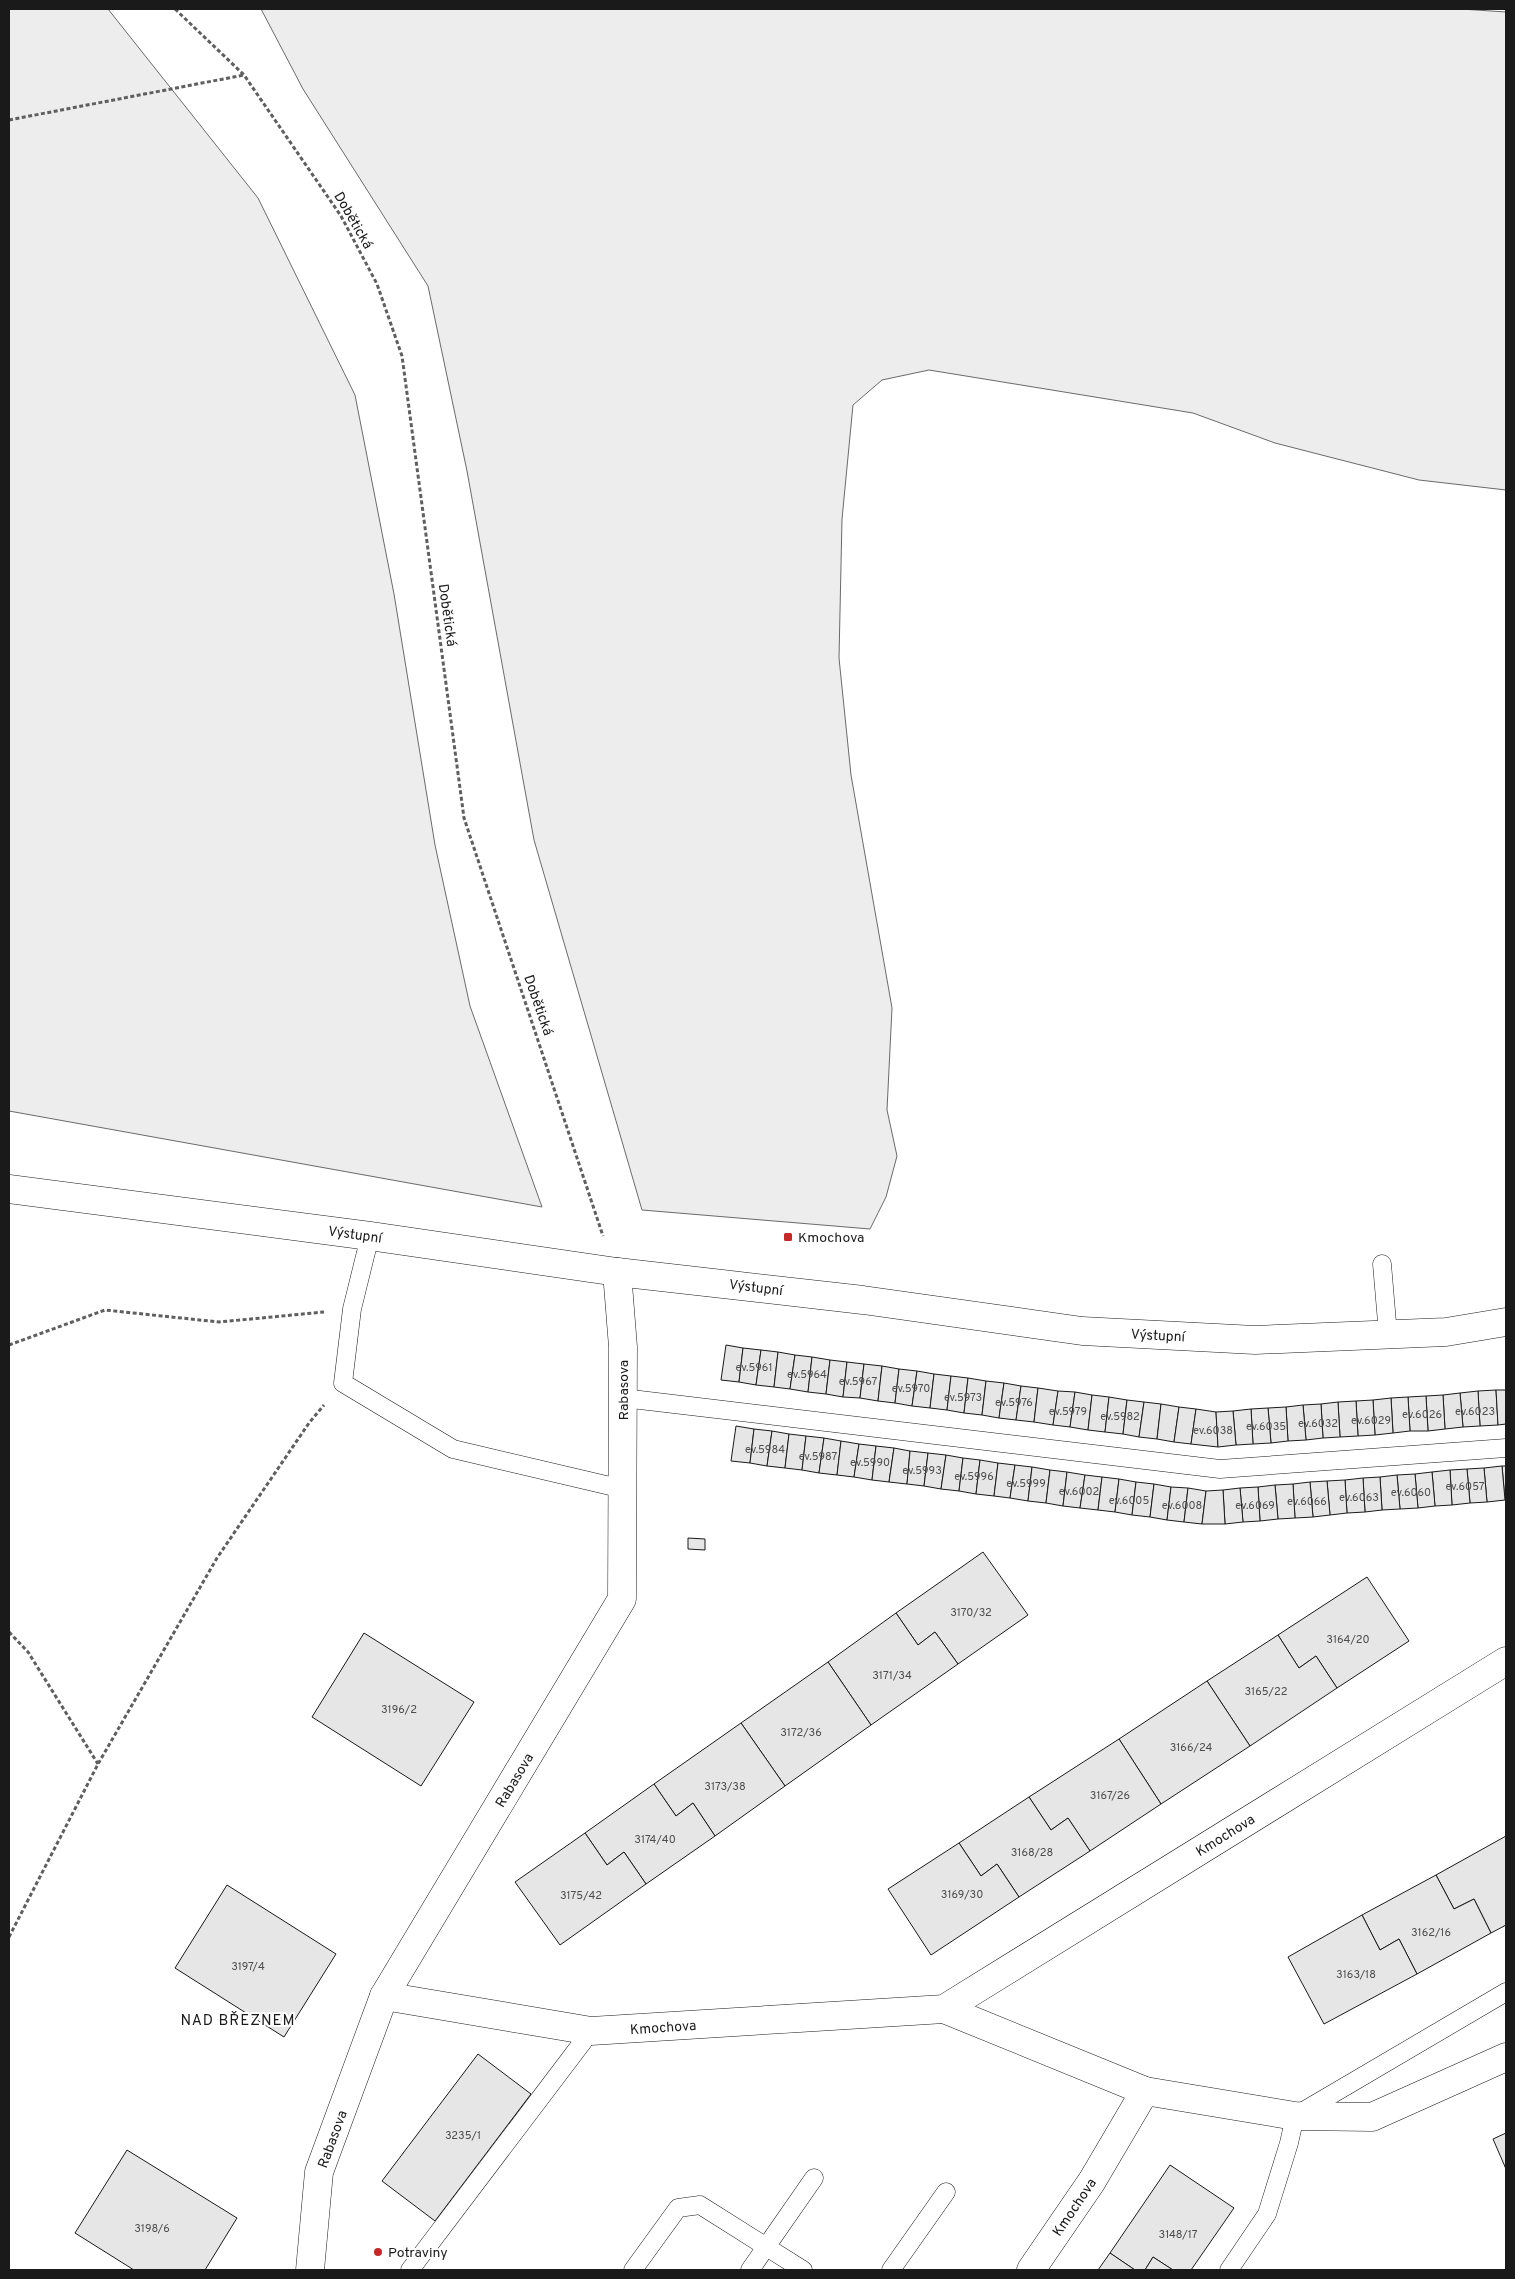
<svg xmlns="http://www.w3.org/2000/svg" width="1515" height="2279" font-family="Overpass,sans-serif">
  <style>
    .green { fill: #ededed; stroke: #6a6a6a }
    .building { fill: #e6e6e6; stroke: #1a1a1a }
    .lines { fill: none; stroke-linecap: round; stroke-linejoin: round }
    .lane-casing { stroke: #1a1a1a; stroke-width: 19 }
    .street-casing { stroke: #1a1a1a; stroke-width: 29 }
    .secondary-casing { stroke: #1a1a1a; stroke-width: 29 }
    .path { stroke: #5f5f5f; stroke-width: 3; stroke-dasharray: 4 2.5; stroke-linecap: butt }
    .lane { stroke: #fff; stroke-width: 18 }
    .street { stroke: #fff; stroke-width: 28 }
    .secondary { stroke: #fff; stroke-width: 28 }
    .poi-dot { fill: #c62828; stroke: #fff; stroke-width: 2 }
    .labels { text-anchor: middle; stroke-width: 4; stroke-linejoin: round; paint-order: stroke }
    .number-label { font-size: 11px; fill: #4d4d4d }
    .street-label { font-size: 14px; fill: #1a1a1a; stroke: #fff }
    .poi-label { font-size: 14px; fill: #1a1a1a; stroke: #fff; text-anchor: start }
    .neighbourhood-label { font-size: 15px; letter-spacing: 1px; fill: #1a1a1a; stroke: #fff }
  </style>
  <rect width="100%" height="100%" fill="#fff"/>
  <g class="green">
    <polygon points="9,9 108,9 258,198 355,395 394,594 435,845 470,1006 542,1207 9,1111"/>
    <polygon points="261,9 1461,9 1506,12 1506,490 1419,480 1275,443 1193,413 929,370 882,380 853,405 842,519 839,658 851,775 892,1008 887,1110 897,1156 886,1197 870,1229 642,1210 534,840 467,471 428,286 303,89"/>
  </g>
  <g class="building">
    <polygon points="726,1345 743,1348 739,1382 721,1380"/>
    <polygon points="743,1348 761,1350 756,1385 739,1382"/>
    <polygon points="761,1350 778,1352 774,1387 756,1385"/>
    <polygon points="778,1352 795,1355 790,1389 774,1387"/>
    <polygon points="795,1355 812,1357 808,1392 790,1389"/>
    <polygon points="812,1357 830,1360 826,1394 808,1392"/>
    <polygon points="830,1360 847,1362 843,1397 826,1394"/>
    <polygon points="847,1362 864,1364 860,1398 843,1397"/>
    <polygon points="864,1364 882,1366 878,1401 860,1398"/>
    <polygon points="882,1366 899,1369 895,1403 878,1401"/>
    <polygon points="899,1369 917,1371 912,1406 895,1403"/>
    <polygon points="917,1371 934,1374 930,1408 912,1406"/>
    <polygon points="934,1374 951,1376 947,1410 930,1408"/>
    <polygon points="951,1376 968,1378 964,1413 947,1410"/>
    <polygon points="968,1378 986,1381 982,1415 964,1413"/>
    <polygon points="986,1381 1004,1383 999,1418 982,1415"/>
    <polygon points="1004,1383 1021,1386 1016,1420 999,1418"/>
    <polygon points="1021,1386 1038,1388 1034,1422 1016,1420"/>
    <polygon points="1038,1388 1058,1391 1053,1425 1034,1422"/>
    <polygon points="1496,1390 1498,1425 1480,1426 1478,1391"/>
    <polygon points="1496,1390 1506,1390 1506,1424 1498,1425"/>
    <polygon points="1058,1391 1075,1392 1070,1427 1053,1425"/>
    <polygon points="1478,1391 1480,1426 1463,1427 1460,1393"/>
    <polygon points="1075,1392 1092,1395 1088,1430 1070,1427"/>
    <polygon points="1460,1393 1463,1427 1445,1429 1443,1395"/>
    <polygon points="1092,1395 1109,1397 1105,1432 1088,1430"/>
    <polygon points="1443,1395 1445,1429 1428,1431 1426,1396"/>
    <polygon points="1426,1396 1428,1431 1410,1431 1408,1397"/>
    <polygon points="1109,1397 1127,1400 1123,1434 1105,1432"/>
    <polygon points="1408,1397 1410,1431 1393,1433 1391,1398"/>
    <polygon points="1391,1398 1393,1433 1375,1435 1373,1400"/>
    <polygon points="1127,1400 1144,1402 1139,1437 1123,1434"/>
    <polygon points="1373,1400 1375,1435 1358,1436 1356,1401"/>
    <polygon points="1356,1401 1358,1436 1340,1437 1338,1402"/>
    <polygon points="1144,1402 1161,1404 1157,1439 1139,1437"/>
    <polygon points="1338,1402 1340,1437 1323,1438 1321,1404"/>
    <polygon points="1161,1404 1179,1407 1174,1442 1157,1439"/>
    <polygon points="1321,1404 1323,1438 1306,1440 1303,1405"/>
    <polygon points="1303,1405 1306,1440 1288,1441 1286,1407"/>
    <polygon points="1179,1407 1196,1409 1191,1444 1174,1442"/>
    <polygon points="1286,1407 1288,1441 1271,1443 1268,1408"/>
    <polygon points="1268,1408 1271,1443 1253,1444 1251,1409"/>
    <polygon points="1196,1409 1216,1412 1218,1447 1191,1444"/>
    <polygon points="1251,1409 1253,1444 1236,1445 1233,1411"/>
    <polygon points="1233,1411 1236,1445 1218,1447 1216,1412"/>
    <polygon points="736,1426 754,1429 750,1463 731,1461"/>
    <polygon points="754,1429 772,1431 767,1466 750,1463"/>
    <polygon points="772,1431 789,1434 785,1468 767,1466"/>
    <polygon points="789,1434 806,1436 802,1470 785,1468"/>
    <polygon points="806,1436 824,1438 819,1473 802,1470"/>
    <polygon points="824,1438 841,1441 837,1475 819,1473"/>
    <polygon points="841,1441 859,1444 854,1477 837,1475"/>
    <polygon points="859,1444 876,1446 872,1480 854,1477"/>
    <polygon points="876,1446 894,1448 889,1482 872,1480"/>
    <polygon points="894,1448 910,1451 907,1484 889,1482"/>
    <polygon points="910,1451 928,1453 924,1486 907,1484"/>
    <polygon points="928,1453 946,1455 941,1489 924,1486"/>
    <polygon points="946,1455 963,1458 959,1491 941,1489"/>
    <polygon points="963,1458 980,1460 976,1494 959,1491"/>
    <polygon points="980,1460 998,1463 994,1496 976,1494"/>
    <polygon points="998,1463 1015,1465 1010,1498 994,1496"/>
    <polygon points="1015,1465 1032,1467 1028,1501 1010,1498"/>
    <polygon points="1502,1466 1506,1466 1506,1500 1505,1500"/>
    <polygon points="1502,1466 1505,1500 1487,1502 1484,1468"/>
    <polygon points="1032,1467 1050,1470 1046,1503 1028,1501"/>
    <polygon points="1484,1468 1487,1502 1470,1503 1467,1469"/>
    <polygon points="1467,1469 1470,1503 1452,1505 1450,1470"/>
    <polygon points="1050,1470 1067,1472 1063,1506 1046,1503"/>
    <polygon points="1450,1470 1452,1505 1435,1506 1432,1472"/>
    <polygon points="1067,1472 1085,1475 1080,1508 1063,1506"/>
    <polygon points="1432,1472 1435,1506 1418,1508 1415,1474"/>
    <polygon points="1415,1474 1418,1508 1400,1509 1397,1475"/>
    <polygon points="1085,1475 1102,1477 1098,1510 1080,1508"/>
    <polygon points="1397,1475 1400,1509 1382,1510 1380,1477"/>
    <polygon points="1102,1477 1119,1479 1115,1512 1098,1510"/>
    <polygon points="1380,1477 1382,1510 1365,1512 1363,1478"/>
    <polygon points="1363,1478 1365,1512 1347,1513 1345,1480"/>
    <polygon points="1119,1479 1136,1482 1132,1515 1115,1512"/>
    <polygon points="1345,1480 1347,1513 1330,1515 1327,1481"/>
    <polygon points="1327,1481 1330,1515 1313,1517 1310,1482"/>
    <polygon points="1136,1482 1154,1484 1150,1517 1132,1515"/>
    <polygon points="1310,1482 1313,1517 1295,1518 1293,1484"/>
    <polygon points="1154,1484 1171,1487 1167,1520 1150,1517"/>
    <polygon points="1293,1484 1295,1518 1278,1519 1275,1485"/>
    <polygon points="1275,1485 1278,1519 1260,1521 1258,1487"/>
    <polygon points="1171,1487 1188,1488 1184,1522 1167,1520"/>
    <polygon points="1258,1487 1260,1521 1243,1522 1240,1488"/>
    <polygon points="1188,1488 1206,1491 1202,1524 1184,1522"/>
    <polygon points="1240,1488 1243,1522 1225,1524 1223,1490"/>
    <polygon points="1223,1490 1225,1524 1202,1524 1206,1491"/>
    <polygon points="688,1538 705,1539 705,1550 688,1549"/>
    <polygon points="983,1552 1028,1615 958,1664 935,1632 918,1645 896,1613"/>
    <polygon points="1367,1577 1409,1641 1337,1688 1316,1656 1299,1668 1278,1635"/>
    <polygon points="896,1613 918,1645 935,1632 958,1664 871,1725 828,1662"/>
    <polygon points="364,1633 474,1702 421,1786 312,1717"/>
    <polygon points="1278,1635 1299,1668 1316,1656 1337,1688 1250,1746 1207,1681"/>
    <polygon points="828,1662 871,1725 785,1786 741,1723"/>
    <polygon points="1207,1681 1250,1746 1161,1804 1119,1739"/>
    <polygon points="741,1723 785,1786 715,1836 693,1803 676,1816 654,1784"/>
    <polygon points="1119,1739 1161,1804 1090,1851 1068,1818 1051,1830 1029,1797"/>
    <polygon points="654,1784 676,1816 693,1803 715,1836 646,1884 624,1852 607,1865 585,1833"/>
    <polygon points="1029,1797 1051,1830 1068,1818 1090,1851 1019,1897 997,1864 981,1876 959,1843"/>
    <polygon points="585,1833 607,1865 624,1852 646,1884 560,1945 515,1882"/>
    <polygon points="1506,1836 1506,1925 1491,1933 1474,1899 1454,1909 1436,1875"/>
    <polygon points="959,1843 981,1876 997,1864 1019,1897 931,1955 888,1889"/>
    <polygon points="1436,1875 1454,1909 1474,1899 1491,1933 1417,1974 1399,1939 1380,1950 1362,1915"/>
    <polygon points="227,1885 336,1954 284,2037 175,1968"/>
    <polygon points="1362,1915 1380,1950 1399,1939 1417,1974 1324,2024 1288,1957"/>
    <polygon points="478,2054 531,2094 435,2221 382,2181"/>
    <polygon points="1506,2133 1506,2169 1493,2139"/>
    <polygon points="127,2150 237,2218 205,2270 134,2270 75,2233"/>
    <polygon points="1170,2165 1234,2208 1191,2270 1173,2270 1153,2257 1145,2270 1135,2270 1110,2253"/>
    <polygon points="1110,2253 1135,2270 1098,2270"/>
    <polygon points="1153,2257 1173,2270 1145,2270"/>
  </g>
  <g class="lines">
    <g class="lane-casing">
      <g id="lane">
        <polyline points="370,1236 352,1309 343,1383 453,1449 623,1489"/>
        <polyline points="1382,1264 1388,1334"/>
        <polyline points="623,1398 1220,1469 1506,1448"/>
        <polyline points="410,2270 591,2031"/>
        <polyline points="633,2270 678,2208 700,2205 803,2270"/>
        <polyline points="750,2270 814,2178"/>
        <polyline points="891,2270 946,2192"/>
        <polyline points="1229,2270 1267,2214 1289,2143 1295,2116 1506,1992"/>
      </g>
    </g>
    <g class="street-casing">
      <g id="street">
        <polyline points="384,1996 591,2031 944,2009 1506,1661"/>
        <polyline points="944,2009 1145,2091 1092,2181 1031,2270"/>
        <polyline points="1145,2091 1295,2116 1372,2117 1506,2057"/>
        <polyline points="310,2270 319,2172 384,1996 622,1599 623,1347 617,1272"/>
      </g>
    </g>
    <g class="secondary-casing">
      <polyline id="secondary" points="9,1189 370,1236 617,1272 863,1300 1082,1331 1255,1340 1446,1332 1506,1322"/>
    </g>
    <g class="path">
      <polyline points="175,9 244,75 341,216 377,284 402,356 464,818 603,1236"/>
      <polyline points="9,120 244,75"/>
      <polyline points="9,1345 105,1310 219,1322 324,1312"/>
      <polyline points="9,1632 28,1652 98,1764"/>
      <polyline points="9,1937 98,1764 217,1558 309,1423 324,1405"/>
    </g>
    <use href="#lane" class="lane"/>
    <use href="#street" class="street"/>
    <use href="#secondary" class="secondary"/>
  </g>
  <g class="poi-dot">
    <rect x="783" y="1232" width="10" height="10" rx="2.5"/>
    <circle cx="378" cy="2252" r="5"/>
  </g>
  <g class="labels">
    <g class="number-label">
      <text x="754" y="1371">ev.5961</text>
      <text x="807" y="1378">ev.5964</text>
      <text x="858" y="1385">ev.5967</text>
      <text x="911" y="1392">ev.5970</text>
      <text x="963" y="1401">ev.5973</text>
      <text x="1014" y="1406">ev.5976</text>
      <text x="1068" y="1415">ev.5979</text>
      <text x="1475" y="1415">ev.6023</text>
      <text x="1422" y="1418">ev.6026</text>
      <text x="1120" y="1420">ev.5982</text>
      <text x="1371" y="1424">ev.6029</text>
      <text x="1318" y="1427">ev.6032</text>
      <text x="1266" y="1430">ev.6035</text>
      <text x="1213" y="1434">ev.6038</text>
      <text x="765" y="1453">ev.5984</text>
      <text x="818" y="1460">ev.5987</text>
      <text x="870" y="1466">ev.5990</text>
      <text x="922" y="1474">ev.5993</text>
      <text x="974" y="1480">ev.5996</text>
      <text x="1026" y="1487">ev.5999</text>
      <text x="1465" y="1490">ev.6057</text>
      <text x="1079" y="1495">ev.6002</text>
      <text x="1411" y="1496">ev.6060</text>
      <text x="1359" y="1501">ev.6063</text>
      <text x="1129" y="1504">ev.6005</text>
      <text x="1307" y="1505">ev.6066</text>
      <text x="1182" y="1509">ev.6008</text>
      <text x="1255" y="1509">ev.6069</text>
      <text x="971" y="1616">3170/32</text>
      <text x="1348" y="1643">3164/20</text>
      <text x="892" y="1679">3171/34</text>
      <text x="1266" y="1695">3165/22</text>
      <text x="399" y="1713">3196/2</text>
      <text x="801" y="1736">3172/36</text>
      <text x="1191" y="1751">3166/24</text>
      <text x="725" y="1790">3173/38</text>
      <text x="1110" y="1799">3167/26</text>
      <text x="655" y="1843">3174/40</text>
      <text x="1032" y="1856">3168/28</text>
      <text x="962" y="1898">3169/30</text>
      <text x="581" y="1899">3175/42</text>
      <text x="1431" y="1936">3162/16</text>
      <text x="248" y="1970">3197/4</text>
      <text x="1356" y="1978">3163/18</text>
      <text x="463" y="2139">3235/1</text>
      <text x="152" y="2232">3198/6</text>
      <text x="1178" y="2238">3148/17</text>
    </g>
    <g class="street-label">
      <text transform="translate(354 220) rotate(60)" y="5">Dobětická</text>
      <text transform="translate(448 615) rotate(82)" y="5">Dobětická</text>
      <text transform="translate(539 1005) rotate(71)" y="5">Dobětická</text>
      <text transform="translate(355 1234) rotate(8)" y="5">Výstupní</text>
      <text transform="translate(756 1287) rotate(7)" y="5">Výstupní</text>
      <text transform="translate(1158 1335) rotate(3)" y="5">Výstupní</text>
      <text transform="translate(623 1390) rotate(-90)" y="5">Rabasova</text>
      <text transform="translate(514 1780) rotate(-59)" y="5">Rabasova</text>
      <text transform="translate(1225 1835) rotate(-32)" y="5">Kmochova</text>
      <text transform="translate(663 2027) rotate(-4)" y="5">Kmochova</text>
      <text transform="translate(332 2139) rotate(-70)" y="5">Rabasova</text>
      <text transform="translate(1074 2207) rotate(-56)" y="5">Kmochova</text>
    </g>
    <g class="poi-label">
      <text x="798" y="1242">Kmochova</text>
      <text x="388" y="2257">Potraviny</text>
    </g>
    <g class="neighbourhood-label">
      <text x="238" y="2025">NAD BŘEZNEM</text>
    </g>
  </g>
  <rect width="1515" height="2279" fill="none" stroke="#1a1a1a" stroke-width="20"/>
</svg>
